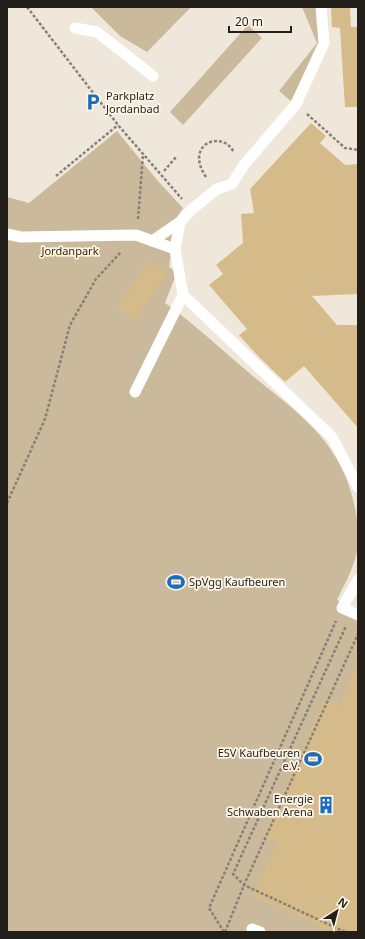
<svg xmlns="http://www.w3.org/2000/svg" width="365" height="939" font-family="'Noto Sans',sans-serif">
  <style>
    .green { fill: #cab99a }
    .building { fill: #d5bb8a }
    .lines { fill: none; stroke-linecap: round; stroke-linejoin: round }
    .path { stroke: #868078; stroke-width: 2.5; stroke-dasharray: 3 2; stroke-linecap: butt }
    .lane { stroke: #fff; stroke-width: 11 }
    .labels { text-anchor: middle; stroke-width: 3.5; stroke-linejoin: round; paint-order: stroke }
    .poi-label { font-size: 11px; fill: #221f1b; stroke: #fcf5e7; text-anchor: start }
    .park-label { font-size: 11px; fill: #3a2900; stroke: #fcf5e7 }
  </style>
  <rect width="100%" height="100%" fill="#efe7da"/>
  <g class="green">
    <polygon points="91,7 191,7 147,52 120,36"/>
    <polygon points="302,7 316,7 320,40 291,101 279,91 317,43"/>
    <polygon points="248,25 262,38 183,125 170,112"/>
    <path d="M 117,131 L 157,180 L 183,208 L 176,219 L 169,267 L 177,272 L 165,303 C 197,326 224,352 254,377 C 302,416 342,443 355,508 C 358,523 360,543 355,559 C 351,573 343,587 337,600 L 358,610 L 358,932 L 7,932 L 7,197 L 29,203 Z"/>
  </g>
  <g class="building">
    <polygon points="331,7 350,7 351,27 358,27 358,107 345,107 340,28 332,27"/>
    <polygon points="311,123 326,136 320,143 345,165 358,164 358,294 312,296 337,325 358,325 358,428 304,366 285,382 259,357 239,335 247,329 209,285 223,274 216,265 243,243 241,214 254,213 250,189"/>
    <polygon points="149,260 167,272 136,320 117,308"/>
    <polygon points="358,661 358,932 333,932 253,896 277,843 263,837 325,699 339,706"/>
  </g>
  <g class="lines">
    <g class="path">
      <polyline points="27,7 118,125 182,199"/>
      <polyline points="307,114 345,148 358,150"/>
      <polyline points="164,171 177,156"/>
      <polyline points="56,176 118,125"/>
      <path d="M 206,177 C 183,143 224,129 234,153"/>
      <polyline points="138,219 143,154"/>
      <polyline points="7,503 45,419 70,325 96,279 121,252"/>
      <polyline points="224,932 209,908 336,621"/>
      <polyline points="225,932 244,885 358,634"/>
      <polyline points="345,932 244,885 233,874 346,626"/>
    </g>
    <g class="lane">
      <polyline points="75,28 97,32 153,76"/>
      <polyline points="180,222 175,249 183,295 332,437 358,487"/>
      <polyline points="7,234 21,237 136,235 175,249"/>
      <polyline points="152,241 180,222 191,210 217,189 232,184 244,165 296,104 324,43 321,7"/>
      <polyline points="135,392 183,295"/>
      <polyline points="358,580 342,608 358,615"/>
      <polyline points="252,929 260,932"/>
    </g>
  </g>
  <defs>
    <g id="parking-bare" transform="scale(1.38)"><path d="M-3.5-5.5H1a3.5 3.5 0 0 1 0 7H-1V5.5H-3.5ZM-1-3.4V-.6H.8a1.4 1.4 0 0 0 0-2.8Z" fill="#1b6dbb" stroke="#fcf5e7" stroke-width="2.5" paint-order="stroke"/></g>
    <g id="stadium-bare" transform="scale(1.38)"><path d="M0-5a6.5 5 0 1 0 0 10a6.5 5 0 1 0 0-10ZM-3.5-1.8h7v3.6h-7Z" fill="#1b6dbb" stroke="#fcf5e7" stroke-width="2.5" paint-order="stroke"/></g>
    <g id="building-bare" transform="scale(1.38)"><path d="M-4-6H4V6H1V3H-1V6H-4ZM-2.5-4.3h1.7v1.8h-1.7ZM.8-4.3h1.7v1.8H.8ZM-2.5-1h1.7V.8h-1.7ZM.8-1h1.7V.8H.8Z" fill="#1b6dbb" stroke="#fcf5e7" stroke-width="2.5" paint-order="stroke"/></g>
  </defs>
  <g fill-rule="evenodd">
    <use href="#parking-bare" x="93" y="102"/>
    <use href="#stadium-bare" x="176" y="582"/>
    <use href="#stadium-bare" x="313" y="759"/>
    <use href="#building-bare" x="326" y="805"/>
  </g>
  <g class="labels">
    <g class="poi-label">
      <text x="106" y="100">Parkplatz<tspan x="106" dy="13">Jordanbad</tspan></text>
      <text x="189" y="586">SpVgg Kaufbeuren</text>
      <text x="300" y="757" text-anchor="end">ESV Kaufbeuren<tspan x="300" dy="13">e.V.</tspan></text>
      <text x="313" y="803" text-anchor="end">Energie<tspan x="313" dy="13">Schwaben Arena</tspan></text>
    </g>
    <g class="park-label">
      <text x="70" y="255">Jordanpark</text>
    </g>
  </g>
  <rect width="365" height="939" fill="none" stroke="#221f1b" stroke-width="16"/>
  <g transform="translate(337 911) rotate(36)" stroke="#fcf5e7" stroke-width="3" paint-order="stroke">
  <path d="M0-3L7 15L0 10L-7 15Z" fill="#221f1b"/>
  <text y="-6" font-size="11" font-weight="bold" text-anchor="middle" fill="#221f1b">N</text>
  </g>
  <path d="M229 26v6h62v-6" fill="none" stroke="#221f1b" stroke-width="2"/>
  <text x="235" y="26" font-size="12" fill="#221f1b" stroke="#fcf5e7" stroke-width="3" paint-order="stroke">20 m</text>
</svg>
